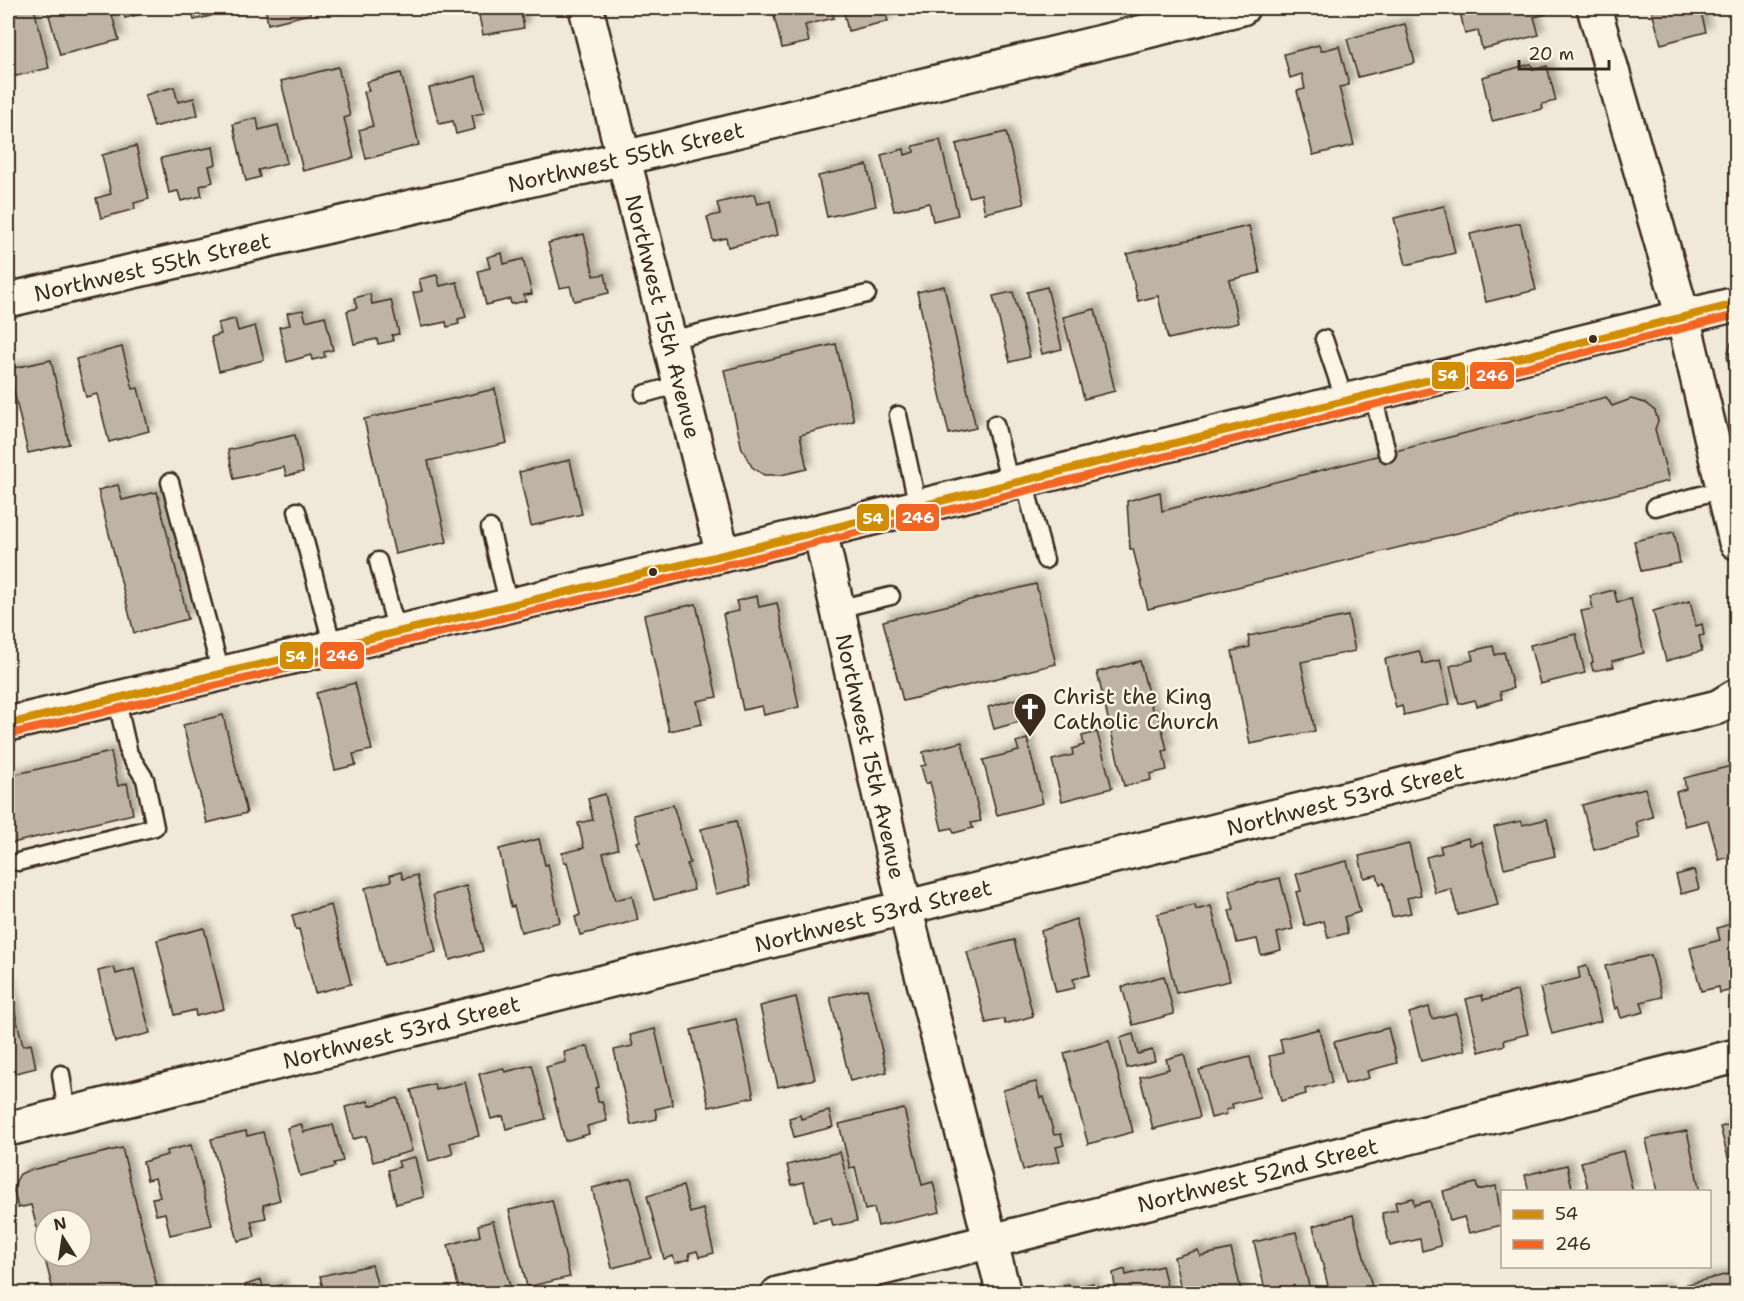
<svg xmlns="http://www.w3.org/2000/svg" width="1744" height="1301" font-family="'Shantell Sans',sans-serif">
  <style>
    .building { fill: #beb3a4; stroke: #3b2a1e; stroke-width: 1.5; fill-rule: evenodd; filter: url(#shadow) }
    .lines { fill: none; stroke-linecap: round; stroke-linejoin: round }
    .lane-casing { stroke: #3b2a1e; stroke-width: 21 }
    .street-casing { stroke: #3b2a1e; stroke-width: 38 }
    .secondary-casing { stroke: #3b2a1e; stroke-width: 38 }
    .lane { stroke: #fcf5e5; stroke-width: 16 }
    .street { stroke: #fcf5e5; stroke-width: 33 }
    .secondary { stroke: #fcf5e5; stroke-width: 33 }
    .bus-1-casing { stroke: #fcf5e5; stroke-width: 12 }
    .bus-2-casing { stroke: #fcf5e5; stroke-width: 12 }
    .bus-1 { stroke: #d18d06; stroke-width: 8 }
    .bus-2 { stroke: #f26522; stroke-width: 8 }
    .bus-dot { fill: #3b2a1e; stroke: #fcf5e5; stroke-width: 2 }
    .labels { text-anchor: middle; stroke-width: 5; stroke-linejoin: round; paint-order: stroke }
    .street-label { font-size: 22px; fill: #3b2a1e; stroke: #fcf5e5 }
    .poi-label { font-size: 22px; fill: #3b2a1e; stroke: #fcf5e5; text-anchor: start }
    .line-badge { stroke: #fcf5e5; stroke-width: 2 }
    .badge-label { font-size: 16px; text-anchor: middle; font-weight: bold; fill: #fff }
  </style>
  <defs>
    <filter id="shadow"><feDropShadow dx="5.5" dy="-5.5" stdDeviation="3" flood-color="#0004"/></filter>
  </defs>
  <rect width="100%" height="100%" fill="#f0e9d9"/>
  <filter id="ink" filterUnits="userSpaceOnUse"><feTurbulence type="fractalNoise" baseFrequency=".0167" numOctaves="2"/><feDisplacementMap in="SourceGraphic" scale="12" xChannelSelector="R" yChannelSelector="G"/><feConvolveMatrix kernelMatrix="1 2 1 2 8 2 1 2 1" color-interpolation-filters="sRGB"/></filter>
  <g filter="url(#ink)">
    <g class="building">
      <polygon points="8,8 34,8 49,68 12,77 8,58"/>
      <polygon points="47,8 110,8 119,40 60,55"/>
      <polygon points="122,8 152,8 148,8 149,12 125,18"/>
      <polygon points="191,8 214,8 209,9 211,16 194,20"/>
      <polygon points="233,8 251,8 251,11 235,15"/>
      <polygon points="265,8 309,8 310,14 268,24"/>
      <polygon points="339,8 364,8 340,13"/>
      <polygon points="498,8 520,8 524,28 483,35 478,11"/>
      <polygon points="772,8 831,8 834,18 805,25 809,42 782,48"/>
      <polygon points="843,8 902,8 903,10 886,14 888,21 848,31"/>
      <polygon points="914,8 929,8 930,10 916,14"/>
      <polygon points="1479,8 1544,8 1546,14 1534,17 1539,35 1482,49 1478,31 1465,34 1460,12"/>
      <polygon points="1651,8 1700,8 1706,32 1661,44"/>
      <polygon points="1726,8 1736,8 1736,29 1732,30"/>
      <polygon points="1405,24 1415,63 1358,77 1347,39"/>
      <polygon points="1319,45 1321,51 1339,46 1349,85 1339,87 1354,145 1313,155 1297,91 1305,89 1302,74 1290,78 1284,54"/>
      <polygon points="1531,64 1533,70 1547,66 1556,101 1542,104 1543,109 1492,121 1482,77"/>
      <polygon points="338,67 350,116 344,118 354,158 303,171 281,81"/>
      <polygon points="401,73 419,145 366,159 359,130 373,126 364,92 369,91 366,82"/>
      <polygon points="476,76 485,113 472,115 475,129 456,134 453,121 439,124 429,88"/>
      <polygon points="174,87 178,102 194,98 198,115 154,127 145,95"/>
      <polygon points="257,118 259,130 278,125 287,163 258,170 260,177 246,181 233,124"/>
      <polygon points="1006,132 1024,204 985,213 981,194 969,197 956,144"/>
      <polygon points="940,140 958,215 933,221 929,203 894,211 881,155 904,149 905,155 914,152 913,146"/>
      <polygon points="136,146 149,199 134,203 135,209 101,218 96,198 111,194 102,155"/>
      <polygon points="213,147 216,164 209,166 213,182 200,186 202,196 181,201 178,191 169,193 161,158"/>
      <polygon points="867,165 876,206 827,217 818,176"/>
      <polygon points="754,194 757,204 770,201 778,235 728,247 726,238 713,241 707,217 720,214 717,203"/>
      <polygon points="1444,206 1455,253 1406,265 1394,218"/>
      <polygon points="1520,223 1536,290 1486,302 1470,234"/>
      <polygon points="1249,226 1260,273 1229,280 1238,323 1168,339 1158,296 1138,301 1127,254"/>
      <polygon points="584,234 594,276 605,274 609,293 574,301 570,286 560,288 548,243"/>
      <polygon points="502,253 504,264 523,259 532,294 524,295 526,301 511,304 510,299 486,305 478,271 490,268 487,257"/>
      <polygon points="437,275 440,286 457,282 466,317 458,319 459,324 447,327 446,322 421,327 413,293 422,291 419,279"/>
      <polygon points="944,286 976,428 949,434 917,292"/>
      <polygon points="1047,287 1062,349 1042,354 1027,292"/>
      <polygon points="1013,292 1030,357 1010,362 993,296"/>
      <polygon points="370,294 372,304 391,300 399,334 392,335 393,341 378,344 377,339 354,344 347,311 357,308 354,298"/>
      <polygon points="1095,309 1115,391 1084,399 1063,317"/>
      <polygon points="303,310 306,321 325,316 333,350 324,352 325,357 312,360 311,355 287,362 279,327 290,325 287,313"/>
      <polygon points="235,319 238,331 255,326 264,360 219,371 211,337 221,334 218,323"/>
      <polygon points="1736,342 1736,398 1727,356 1731,343"/>
      <polygon points="836,344 854,421 800,435 807,469 781,475 764,475 752,467 742,449 724,370"/>
      <polygon points="122,347 133,389 138,388 149,431 109,442 97,394 86,397 76,359"/>
      <polygon points="51,360 69,444 28,453 9,369"/>
      <polygon points="495,389 507,443 428,461 447,542 395,554 364,419"/>
      <polygon points="1606,397 1612,406 1631,399 1645,403 1655,411 1658,421 1655,429 1669,481 1148,609 1133,549 1130,549 1127,501 1160,492 1162,511"/>
      <polygon points="295,435 303,472 286,476 284,467 234,479 228,450"/>
      <polygon points="570,460 582,514 531,526 519,472"/>
      <polygon points="118,485 122,500 157,492 188,619 134,633 98,490"/>
      <polygon points="1674,532 1680,563 1641,571 1634,541"/>
      <polygon points="1036,584 1056,664 903,701 883,621"/>
      <polygon points="1614,590 1617,602 1631,599 1644,653 1612,661 1614,667 1593,671 1591,663 1593,662 1581,611 1593,609 1590,596"/>
      <polygon points="757,596 759,607 777,603 799,707 764,715 762,706 743,710 723,614 739,611 736,601"/>
      <polygon points="1690,601 1696,626 1702,624 1704,635 1699,636 1702,651 1666,661 1653,611"/>
      <polygon points="696,604 717,697 697,701 702,724 669,731 644,615"/>
      <polygon points="1348,616 1355,651 1301,662 1315,731 1250,744 1232,651 1250,647 1248,636"/>
      <polygon points="1576,634 1585,673 1540,684 1530,645"/>
      <polygon points="1493,646 1495,655 1504,652 1513,688 1500,692 1502,699 1477,706 1475,700 1459,704 1450,666 1473,660 1471,651"/>
      <polygon points="1419,651 1423,664 1440,660 1450,704 1404,715 1402,706 1396,708 1385,659"/>
      <polygon points="1140,661 1153,713 1158,712 1167,750 1163,751 1167,770 1150,774 1151,780 1124,786 1097,672"/>
      <polygon points="355,683 372,750 353,754 356,765 335,770 316,693"/>
      <polygon points="1020,698 1026,720 994,729 988,707"/>
      <polygon points="223,715 247,813 207,823 183,725"/>
      <polygon points="1097,732 1112,788 1062,801 1052,760 1073,755 1072,749 1084,745 1082,736"/>
      <polygon points="1027,739 1043,803 997,815 983,760 1019,751 1016,742"/>
      <polygon points="962,742 981,821 971,823 973,828 954,833 952,828 942,830 930,782 926,784 921,766 926,765 923,752"/>
      <polygon points="111,752 118,786 127,783 133,814 8,844 8,776"/>
      <polygon points="1735,765 1736,855 1719,860 1708,820 1685,826 1676,792 1686,789 1684,778"/>
      <polygon points="1645,788 1653,817 1636,822 1640,838 1594,850 1582,805"/>
      <polygon points="605,794 618,849 603,853 615,900 632,896 638,920 580,935 575,917 580,915 567,862 564,863 562,853 584,848 578,823 593,820 588,799"/>
      <polygon points="673,805 690,863 687,864 694,890 654,900 637,842 640,841 633,815"/>
      <polygon points="1547,819 1555,856 1504,868 1494,827 1521,821 1523,825"/>
      <polygon points="736,821 750,886 716,894 701,829"/>
      <polygon points="1468,838 1470,845 1482,842 1498,905 1458,915 1451,889 1435,893 1426,857 1442,853 1440,846"/>
      <polygon points="539,839 545,865 548,864 560,922 521,932 514,906 511,907 499,849"/>
      <polygon points="1409,844 1421,895 1407,898 1411,913 1392,917 1384,883 1380,884 1377,875 1364,878 1359,856"/>
      <polygon points="1347,861 1360,912 1344,917 1348,933 1328,938 1324,921 1305,926 1296,892 1301,891 1296,874"/>
      <polygon points="1694,870 1699,889 1681,894 1676,875"/>
      <polygon points="401,872 403,879 417,875 436,952 384,965 365,888 391,881 390,875"/>
      <polygon points="1280,878 1293,929 1277,933 1281,950 1261,955 1257,939 1237,943 1229,910 1234,909 1229,890"/>
      <polygon points="466,886 483,951 450,960 433,895"/>
      <polygon points="331,905 351,984 315,993 299,929 296,930 292,915"/>
      <polygon points="1195,905 1196,910 1211,906 1230,981 1176,993 1157,914"/>
      <polygon points="1076,919 1090,975 1073,979 1075,988 1056,992 1041,931"/>
      <polygon points="1734,923 1736,989 1720,993 1719,987 1701,991 1690,948 1720,940 1717,928"/>
      <polygon points="204,928 224,1009 196,1016 195,1010 175,1015 157,940"/>
      <polygon points="1014,940 1033,1016 1005,1024 1004,1019 986,1023 967,952"/>
      <polygon points="1651,955 1662,997 1641,1002 1644,1012 1621,1018 1618,1007 1615,1009 1605,966"/>
      <polygon points="1587,966 1601,1021 1552,1034 1540,988 1580,978 1578,968"/>
      <polygon points="114,967 116,974 134,969 150,1033 115,1042 98,971"/>
      <polygon points="1164,976 1174,1014 1133,1025 1122,987"/>
      <polygon points="8,983 23,1046 31,1044 36,1068 8,1075"/>
      <polygon points="867,989 887,1072 850,1081 830,997"/>
      <polygon points="1517,991 1528,1034 1504,1040 1505,1045 1479,1052 1466,999 1482,995 1483,1000"/>
      <polygon points="796,997 815,1079 778,1087 760,1006"/>
      <polygon points="1429,1007 1432,1019 1456,1013 1465,1050 1421,1061 1409,1013"/>
      <polygon points="736,1019 754,1097 709,1107 691,1030"/>
      <polygon points="1388,1028 1397,1063 1367,1071 1369,1078 1345,1084 1334,1042"/>
      <polygon points="655,1029 673,1105 655,1109 657,1119 631,1125 614,1050 633,1046 630,1035"/>
      <polygon points="1319,1029 1332,1083 1305,1089 1306,1094 1281,1101 1269,1056 1283,1053 1280,1039"/>
      <polygon points="1133,1034 1138,1054 1152,1050 1155,1061 1127,1068 1120,1038"/>
      <polygon points="1109,1041 1133,1132 1088,1144 1064,1053"/>
      <polygon points="588,1046 599,1087 595,1088 598,1102 602,1101 607,1121 587,1126 589,1134 565,1141 546,1067 566,1062 564,1052"/>
      <polygon points="1184,1054 1200,1117 1153,1129 1140,1077 1169,1069 1166,1059"/>
      <polygon points="1250,1057 1260,1097 1232,1104 1233,1108 1226,1110 1227,1114 1211,1118 1199,1070"/>
      <polygon points="532,1065 546,1119 506,1129 503,1116 491,1119 479,1074 503,1068 505,1072"/>
      <polygon points="465,1082 479,1136 450,1143 453,1154 429,1161 411,1090 434,1084 436,1090"/>
      <polygon points="1036,1082 1040,1098 1044,1097 1054,1135 1061,1134 1064,1145 1056,1147 1060,1161 1023,1170 1003,1090"/>
      <polygon points="398,1098 412,1151 373,1162 366,1136 353,1139 345,1107 368,1101 369,1106"/>
      <polygon points="904,1109 922,1185 933,1182 940,1212 878,1226 874,1208 865,1210 855,1167 850,1168 839,1124"/>
      <polygon points="829,1111 833,1127 794,1137 789,1118 800,1115 801,1119"/>
      <polygon points="1736,1123 1736,1160 1729,1161 1720,1127"/>
      <polygon points="301,1124 304,1132 333,1125 343,1161 334,1163 335,1167 300,1176 287,1128"/>
      <polygon points="246,1131 247,1136 263,1132 280,1200 263,1205 266,1218 251,1221 255,1237 238,1241 211,1139"/>
      <polygon points="1687,1131 1700,1192 1657,1192 1646,1139"/>
      <polygon points="191,1145 212,1225 170,1235 165,1213 156,1215 152,1198 160,1197 155,1178 147,1180 143,1162 167,1155 166,1151"/>
      <path d="M 122,1148 L 159,1294 L 54,1294 L 31,1205 L 18,1208 L 14,1191 L 16,1181 L 20,1174 L 27,1171 ZM 45,1220 L 81,1220 L 81,1256 L 45,1256 Z"/>
      <polygon points="1623,1151 1633,1192 1589,1192 1581,1162"/>
      <polygon points="840,1152 857,1221 833,1226 831,1218 813,1222 804,1182 792,1185 787,1165"/>
      <polygon points="415,1157 424,1197 396,1204 388,1170 400,1167 398,1161"/>
      <polygon points="1567,1165 1573,1192 1529,1192 1525,1175"/>
      <polygon points="631,1178 651,1258 612,1268 592,1188"/>
      <polygon points="1476,1183 1478,1190 1496,1186 1502,1225 1469,1233 1464,1217 1450,1221 1443,1191"/>
      <polygon points="683,1186 690,1213 703,1209 714,1253 699,1257 697,1251 689,1253 690,1259 675,1263 673,1256 664,1259 647,1196"/>
      <polygon points="1413,1198 1414,1205 1430,1201 1441,1246 1422,1251 1420,1239 1390,1246 1382,1213 1397,1210 1395,1202"/>
      <polygon points="552,1200 570,1277 527,1287 509,1210"/>
      <polygon points="1353,1215 1373,1291 1330,1294 1313,1226"/>
      <polygon points="493,1221 512,1294 460,1294 448,1245 480,1236 478,1225"/>
      <polygon points="1296,1232 1311,1294 1266,1294 1254,1242"/>
      <polygon points="1231,1249 1242,1294 1182,1294 1174,1257 1198,1250 1200,1256"/>
      <polygon points="372,1265 380,1294 324,1294 320,1276"/>
      <polygon points="1162,1266 1169,1294 1116,1294 1113,1273 1125,1269 1126,1275"/>
      <polygon points="1733,1273 1736,1294 1686,1294 1684,1285"/>
      <polygon points="261,1280 264,1290 281,1285 283,1294 247,1294 245,1285"/>
      <polygon points="1093,1283 1096,1294 1055,1294 1056,1287 1068,1284 1070,1289"/>
      <polygon points="1665,1288 1667,1294 1641,1294"/>
    </g>
    <g class="lines">
      <g class="lane-casing">
        <g id="lane">
          <polyline points="1324,339 1345,401"/>
          <polyline points="669,340 867,294"/>
          <polyline points="644,394 680,384"/>
          <polyline points="1373,394 1387,453"/>
          <polyline points="898,415 918,507"/>
          <polyline points="995,424 1010,484"/>
          <polyline points="1024,481 1045,560"/>
          <polyline points="170,482 221,673"/>
          <polyline points="1655,507 1724,489"/>
          <polyline points="297,511 333,647"/>
          <polyline points="490,528 509,606"/>
          <polyline points="378,561 397,632"/>
          <polyline points="837,609 891,596"/>
          <polyline points="18,862 155,827 145,779 129,754 116,697"/>
          <polyline points="61,1074 67,1114"/>
        </g>
      </g>
      <g class="street-casing">
        <g id="street">
          <path id="s1" d="M 586,8 L 723,555"/>
          <polyline points="1594,8 1683,317 1736,542"/>
          <path id="s2" d="M 8,300 L 624,158 L 1242,8"/>
          <path id="s3" d="M 820,531 L 905,908 L 1004,1294"/>
          <path id="s4" d="M 8,1129 L 1718,707 L 1736,696"/>
          <path id="s5" d="M 778,1294 L 1736,1056"/>
        </g>
      </g>
      <g class="secondary-casing">
        <polyline id="secondary" points="8,724 723,555 1736,304"/>
      </g>
      <use href="#lane" class="lane"/>
      <use href="#street" class="street"/>
      <use href="#secondary" class="secondary"/>
      <g class="bus-1-casing">
        <polyline id="bus-1" points="8,724 723,555 1736,304"/>
      </g>
      <g class="bus-2-casing">
        <polyline id="bus-2" points="10,734 726,565 1736,315"/>
      </g>
      <use href="#bus-1" class="bus-1"/>
      <use href="#bus-2" class="bus-2"/>
    </g>
  </g>
  <defs>
    <g id="church-pin" transform="scale(1.725)"><path d="M0 17L-7.5 6A9.5 9.5 0 1 1 7.5 6Z" fill="#3b2a1e" stroke="#fcf5e5"/><path d="M-1.2-6h2.4v3.5h3.3v2.4h-3.3V6h-2.4V-.1h-3.3v-2.4h3.3Z" fill="#fff"/></g>
  </defs>
  <g fill-rule="evenodd">
    <use href="#church-pin" x="1030" y="709"/>
  </g>
  <g class="bus-dot">
    <circle cx="1593" cy="339" r="5"/>
    <circle cx="653" cy="572" r="5"/>
  </g>
  <g class="labels">
    <g class="street-label">
      <text dy="8" stroke="none"><textPath href="#s2" startOffset="634">Northwest 55th Street</textPath></text>
      <text dy="8" stroke="none"><textPath href="#s2" startOffset="148">Northwest 55th Street</textPath></text>
      <text dy="8" stroke="none"><textPath href="#s1" startOffset="318">Northwest 15th Avenue</textPath></text>
      <text dy="8" stroke="none"><textPath href="#s3" startOffset="231">Northwest 15th Avenue</textPath></text>
      <text dy="8" stroke="none"><textPath href="#s4" startOffset="1377">Northwest 53rd Street</textPath></text>
      <text dy="8" stroke="none"><textPath href="#s4" startOffset="891">Northwest 53rd Street</textPath></text>
      <text dy="8" stroke="none"><textPath href="#s4" startOffset="405">Northwest 53rd Street</textPath></text>
      <text dy="8" stroke="none"><textPath href="#s5" startOffset="494">Northwest 52nd Street</textPath></text>
    </g>
    <g class="poi-label">
      <text x="1053" y="704">Christ the King<tspan x="1053" dy="25">Catholic Church</tspan></text>
    </g>
  </g>
  <g class="line-badge">
    <rect x="1431" y="361" width="35" height="29" rx="6" fill="#d18d06"/>
    <rect x="1469" y="361" width="46" height="29" rx="6" fill="#f26522"/>
    <rect x="895" y="503" width="45" height="29" rx="6" fill="#f26522"/>
    <rect x="856" y="503" width="34" height="29" rx="6" fill="#d18d06"/>
    <rect x="319" y="641" width="46" height="29" rx="6" fill="#f26522"/>
    <rect x="279" y="641" width="35" height="29" rx="6" fill="#d18d06"/>
  </g>
  <g class="badge-label">
    <text x="1448" y="381">54</text>
    <text x="1492" y="381">246</text>
    <text x="918" y="523">246</text>
    <text x="873" y="524">54</text>
    <text x="342" y="661">246</text>
    <text x="296" y="662">54</text>
  </g>
  <rect width="1744" height="1301" fill="none" stroke="#fcf5e5" stroke-width="30"/>
  <rect x="15" y="15" width="1714" height="1271" fill="none" stroke="#3b2a1e" stroke-width="2" filter="url(#ink)"/>
  <rect x="1501" y="1190" width="210" height="78" fill="#fcf5e5" stroke="#afa495" stroke-width="1.5"/>
  <rect x="1513" y="1210" width="30" height="9" fill="#d18d06" stroke="#afa495" stroke-width="1.5"/>
  <text x="1555" y="1220" font-size="18" fill="#3b2a1e">54</text>
  <rect x="1513" y="1240" width="30" height="9" fill="#f26522" stroke="#afa495" stroke-width="1.5"/>
  <text x="1555" y="1250" font-size="18" fill="#3b2a1e">246</text>
  <g transform="translate(63 1238) rotate(348)"><circle r="28" fill="#fcf5e5" stroke="#afa495" stroke-width="1.5"/>
  <path d="M0-4.5L10 22L0 15L-10 22Z" fill="#3b2a1e"/>
  <text y="-9" font-size="16" font-weight="bold" text-anchor="middle" fill="#3b2a1e">N</text>
  </g>
  <path d="M1519 60v9h90v-9" fill="none" stroke="#3b2a1e" stroke-width="3"/>
  <text x="1528" y="60" font-size="18" fill="#3b2a1e" stroke="#fcf5e5" stroke-width="4.5" paint-order="stroke">20 m</text>
</svg>
